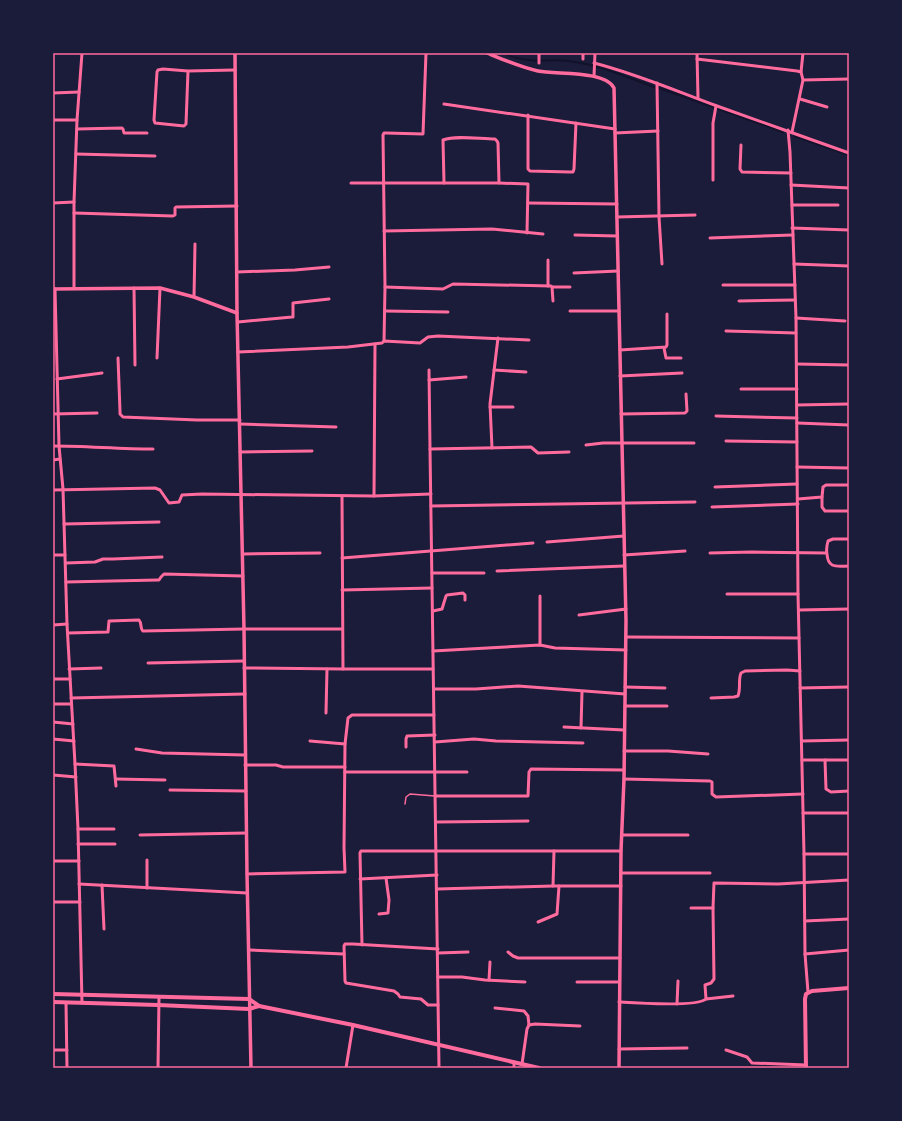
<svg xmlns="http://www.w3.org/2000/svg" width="902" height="1121" font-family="'DM Sans',sans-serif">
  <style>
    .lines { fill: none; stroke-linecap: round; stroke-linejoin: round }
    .stream { stroke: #12122b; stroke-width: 2 }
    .service { stroke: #ff6b9d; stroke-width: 1.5 }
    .minor { stroke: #ff6b9d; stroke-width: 3 }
    .tertiary { stroke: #ff6b9d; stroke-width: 3.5 }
    .secondary { stroke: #ff6b9d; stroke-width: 4 }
    .neatline { fill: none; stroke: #ff6b9d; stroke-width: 1.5 }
  </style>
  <rect width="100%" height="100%" fill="#1b1b3a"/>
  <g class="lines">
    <g class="stream">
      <path d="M 504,53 C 511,57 520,59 528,60 C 541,62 555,59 568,61 C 597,64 627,77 654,87"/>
      <polyline points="659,88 783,132"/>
      <polyline points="794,136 849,155"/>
    </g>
    <polyline class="service" points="405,804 406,797 410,794 435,796"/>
    <g class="minor">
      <polyline points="539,53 539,63"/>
      <polyline points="697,53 698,98"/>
      <polyline points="583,59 583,53"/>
      <polyline points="697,59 797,71 801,72"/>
      <path d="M 594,63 C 637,74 676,91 717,106 C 761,122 805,137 849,153"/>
      <polyline points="188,71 186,124 184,126 155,123 154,120 157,72 158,70 163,69 188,71 235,70"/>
      <polyline points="594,76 595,53"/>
      <polyline points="803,80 849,79"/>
      <polyline points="657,83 659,217 662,264"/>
      <polyline points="53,93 79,92"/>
      <polyline points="800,99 827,107"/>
      <polyline points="444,104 615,129"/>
      <polyline points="528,115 528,169 530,171 570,172 573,172 574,169 576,123"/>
      <polyline points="53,120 77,120"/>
      <polyline points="77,129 122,128 123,129 124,133 147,133"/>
      <polyline points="788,130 790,152 796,318 798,594 804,854 805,954 808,992"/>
      <polyline points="792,132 803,80 801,72 803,53"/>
      <polyline points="615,133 658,131"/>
      <polyline points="741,145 740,169 742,172 791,173"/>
      <polyline points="76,154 155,156"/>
      <polyline points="713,180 713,123 716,106"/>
      <polyline points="351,183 499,183 528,184 527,233"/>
      <path d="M 444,183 L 443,140 C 456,135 480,139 495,139 L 497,141 L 498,143 L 499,183"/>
      <polyline points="791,185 849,188"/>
      <polyline points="53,203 74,202"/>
      <polyline points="528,203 617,204"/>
      <polyline points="792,205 838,205"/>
      <polyline points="74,213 173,216 175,215 175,208 176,207 237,206"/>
      <polyline points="617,217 695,215"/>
      <polyline points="792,228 849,230"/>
      <polyline points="384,231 492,229 543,234"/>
      <polyline points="575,235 617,236"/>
      <polyline points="710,238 793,235"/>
      <polyline points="548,260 548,286"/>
      <polyline points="794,264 849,266"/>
      <polyline points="237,272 295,270 329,267"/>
      <polyline points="574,273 618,271"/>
      <polyline points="723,285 795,285"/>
      <polyline points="385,287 443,289 453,284 551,286 552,287 553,301"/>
      <polyline points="552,287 570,287"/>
      <polyline points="74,288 74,202 77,120 82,53"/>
      <polyline points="134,288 135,365"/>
      <polyline points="55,289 59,446 63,489 67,624 75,764 78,829 82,1003"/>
      <polyline points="194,297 195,244"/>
      <polyline points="739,301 795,300"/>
      <polyline points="385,311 448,312"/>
      <polyline points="570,311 619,311"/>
      <polyline points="796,318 845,321"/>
      <polyline points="238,322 292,317 293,317 293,303 329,299"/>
      <polyline points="726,331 796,333"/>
      <polyline points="384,341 385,287 383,135 384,133 386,133 423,134 426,53"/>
      <polyline points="664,348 666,358 681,358"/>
      <polyline points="620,350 666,347 667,345 667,314"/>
      <polyline points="238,352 348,347 382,343 384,341 420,343 428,337 438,336 529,340"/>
      <polyline points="118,358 120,411 120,414 123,417 197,420 240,420"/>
      <polyline points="157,358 160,288"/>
      <polyline points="797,364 849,365"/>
      <polyline points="429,370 430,449 439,1068"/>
      <polyline points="494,370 526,372"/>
      <polyline points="620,376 682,373"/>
      <polyline points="57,379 102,373"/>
      <polyline points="429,380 466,377"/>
      <polyline points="741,389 797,389"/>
      <polyline points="797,405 849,404"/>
      <polyline points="490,407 513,407"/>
      <polyline points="53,414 97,413"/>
      <polyline points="621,414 685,413 687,411 686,394"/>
      <polyline points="716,416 797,418"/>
      <polyline points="797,423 849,425"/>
      <polyline points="240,424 336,427"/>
      <polyline points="726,441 797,442"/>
      <polyline points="586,445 603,443 694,443"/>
      <path d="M 53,446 C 86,446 119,449 153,449"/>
      <polyline points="492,448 490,404 498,338"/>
      <polyline points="430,449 531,447 538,453 569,452"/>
      <polyline points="240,452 312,451"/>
      <polyline points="53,460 60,459"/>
      <polyline points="797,467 849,468"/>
      <polyline points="715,487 797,484"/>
      <polyline points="53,490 155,488 160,490 169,503 179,502 182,495 202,494 374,496 431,494"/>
      <polyline points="342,496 343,669"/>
      <polyline points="374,496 375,344"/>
      <polyline points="822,497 822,507 825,511 849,511"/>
      <polyline points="798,499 822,497 823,487 826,485 849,485"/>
      <polyline points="431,506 695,502"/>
      <polyline points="712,507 798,504"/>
      <polyline points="64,524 159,522"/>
      <path d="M 849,539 L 833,539 L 828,541 C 827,545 826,550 827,554 C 828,569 837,566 849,566"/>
      <polyline points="547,542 624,536"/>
      <polyline points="710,553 752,552 826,553"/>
      <polyline points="243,554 320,553"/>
      <polyline points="53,555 65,555"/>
      <polyline points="624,555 685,551"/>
      <polyline points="342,558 533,543"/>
      <polyline points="66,563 95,562 103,559 113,559 162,557"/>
      <polyline points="497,571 624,566"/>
      <polyline points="432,573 484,573"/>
      <polyline points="66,582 158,580 159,580 161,577 164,574 243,576"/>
      <polyline points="342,590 432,588"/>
      <polyline points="727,594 798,594"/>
      <polyline points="540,596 540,645"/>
      <polyline points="799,610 849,609"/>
      <polyline points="433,611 442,609 446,596 447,595 463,593 465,595 465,600"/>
      <polyline points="579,615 626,609"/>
      <polyline points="53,625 67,624"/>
      <path d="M 68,633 L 108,632 L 109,621 L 139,620 C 142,623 140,629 143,631 L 244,629 L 342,629"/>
      <polyline points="626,637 799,638"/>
      <polyline points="433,651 540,645 555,648 626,650"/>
      <polyline points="148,663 244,661"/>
      <polyline points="244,668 343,669 433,669"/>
      <polyline points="69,669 101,668"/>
      <polyline points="53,679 70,679"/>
      <polyline points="625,687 665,688"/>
      <polyline points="800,688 849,687"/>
      <polyline points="434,689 476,689 518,686 625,694"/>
      <polyline points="71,698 245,694"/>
      <path d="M 711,698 L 734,697 L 738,696 C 741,688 738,680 741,673 L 745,671 L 787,670 L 800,671"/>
      <polyline points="53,704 71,704"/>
      <polyline points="625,706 667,706"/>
      <polyline points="326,713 327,669"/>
      <polyline points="53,722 73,724"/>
      <polyline points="564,727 624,730"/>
      <polyline points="581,728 582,692"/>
      <polyline points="53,739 74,741"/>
      <polyline points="310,741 345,744"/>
      <polyline points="802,741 849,740"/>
      <polyline points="435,742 474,739 496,741 583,743"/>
      <polyline points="406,747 406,739 407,736 435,735"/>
      <polyline points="136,749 162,753 245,755"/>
      <polyline points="624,751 668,751 708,754"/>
      <polyline points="802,760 849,760"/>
      <polyline points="825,760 826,789 831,792 849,791"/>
      <polyline points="75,764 114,766 116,786"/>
      <polyline points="245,765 276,765 283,767 345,767"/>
      <polyline points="345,772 467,772"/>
      <polyline points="53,775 76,777"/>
      <polyline points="116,779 165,780"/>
      <polyline points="624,779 710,781 712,782 712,794 716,797 803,794"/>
      <polyline points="170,790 246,791"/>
      <polyline points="435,796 528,796 529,772 531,769 624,770"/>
      <polyline points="803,813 849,813"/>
      <polyline points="436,822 528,821"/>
      <polyline points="78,829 114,829"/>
      <polyline points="140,835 246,833"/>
      <polyline points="622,835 688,835"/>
      <polyline points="78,844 115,844"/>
      <polyline points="804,854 849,854"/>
      <polyline points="53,861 79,861"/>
      <polyline points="621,873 710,873"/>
      <polyline points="247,874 345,872 344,848 345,744 348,718 352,715 434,715"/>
      <polyline points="360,879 437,875"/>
      <polyline points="79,884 247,893"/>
      <polyline points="102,885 104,929"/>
      <polyline points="553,886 554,851"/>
      <polyline points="147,888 147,860"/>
      <polyline points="437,889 553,886 621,886"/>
      <polyline points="53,902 80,902"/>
      <polyline points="691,908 713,908"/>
      <polyline points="379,914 388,913 389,900 386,878"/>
      <polyline points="805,921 849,919"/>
      <polyline points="538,922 557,914 559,886"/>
      <polyline points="362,945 360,853 361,851 621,851"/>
      <polyline points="438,949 353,944 345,944 344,946 345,981 346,983 394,991 398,994 400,997 421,999 428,1005 438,1005"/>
      <polyline points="249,950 344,954"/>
      <polyline points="508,952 513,956 518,958 620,958"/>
      <polyline points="438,953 468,952"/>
      <polyline points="805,954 849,950"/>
      <polyline points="438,977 462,977 485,980 525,982"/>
      <polyline points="489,980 490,962"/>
      <polyline points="577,982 619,982"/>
      <polyline points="706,999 733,996"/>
      <path d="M 619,1002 C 635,1003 697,1007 706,999 L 705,985 L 711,983 L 714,979 L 713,908 L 714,883 L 778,884 L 849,880"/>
      <polyline points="66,1003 67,1068"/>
      <polyline points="677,1004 678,981"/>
      <polyline points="495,1008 524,1011 528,1016 529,1025"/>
      <polyline points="619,1049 687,1048"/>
      <polyline points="53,1050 67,1050"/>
      <polyline points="726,1050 747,1057 752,1063 806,1065"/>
      <polyline points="522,1064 527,1029 529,1025 535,1024 580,1026"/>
      <polyline points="158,1068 159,997"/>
      <polyline points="346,1068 353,1025"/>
      <polyline points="514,1068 514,1062"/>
    </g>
    <g class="tertiary">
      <polyline points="235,53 237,313 244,629 247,874 251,1068"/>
      <path d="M 487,53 C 504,60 520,67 538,71 C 556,75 605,70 614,88 L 626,621 L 624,779 L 621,851 L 619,1068"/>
      <polyline points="53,289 160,288 194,297 237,313"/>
    </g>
    <g class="secondary">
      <polyline points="53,994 249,999 259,1006 353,1025 539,1068"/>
      <polyline points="53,1002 158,1005 249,1009 259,1006"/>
      <polyline points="806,1068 805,999 806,994 812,991 849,988"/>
    </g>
  </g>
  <rect width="902" height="1121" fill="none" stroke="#1b1b3a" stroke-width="108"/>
  <rect x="54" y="54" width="794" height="1013" class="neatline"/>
</svg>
